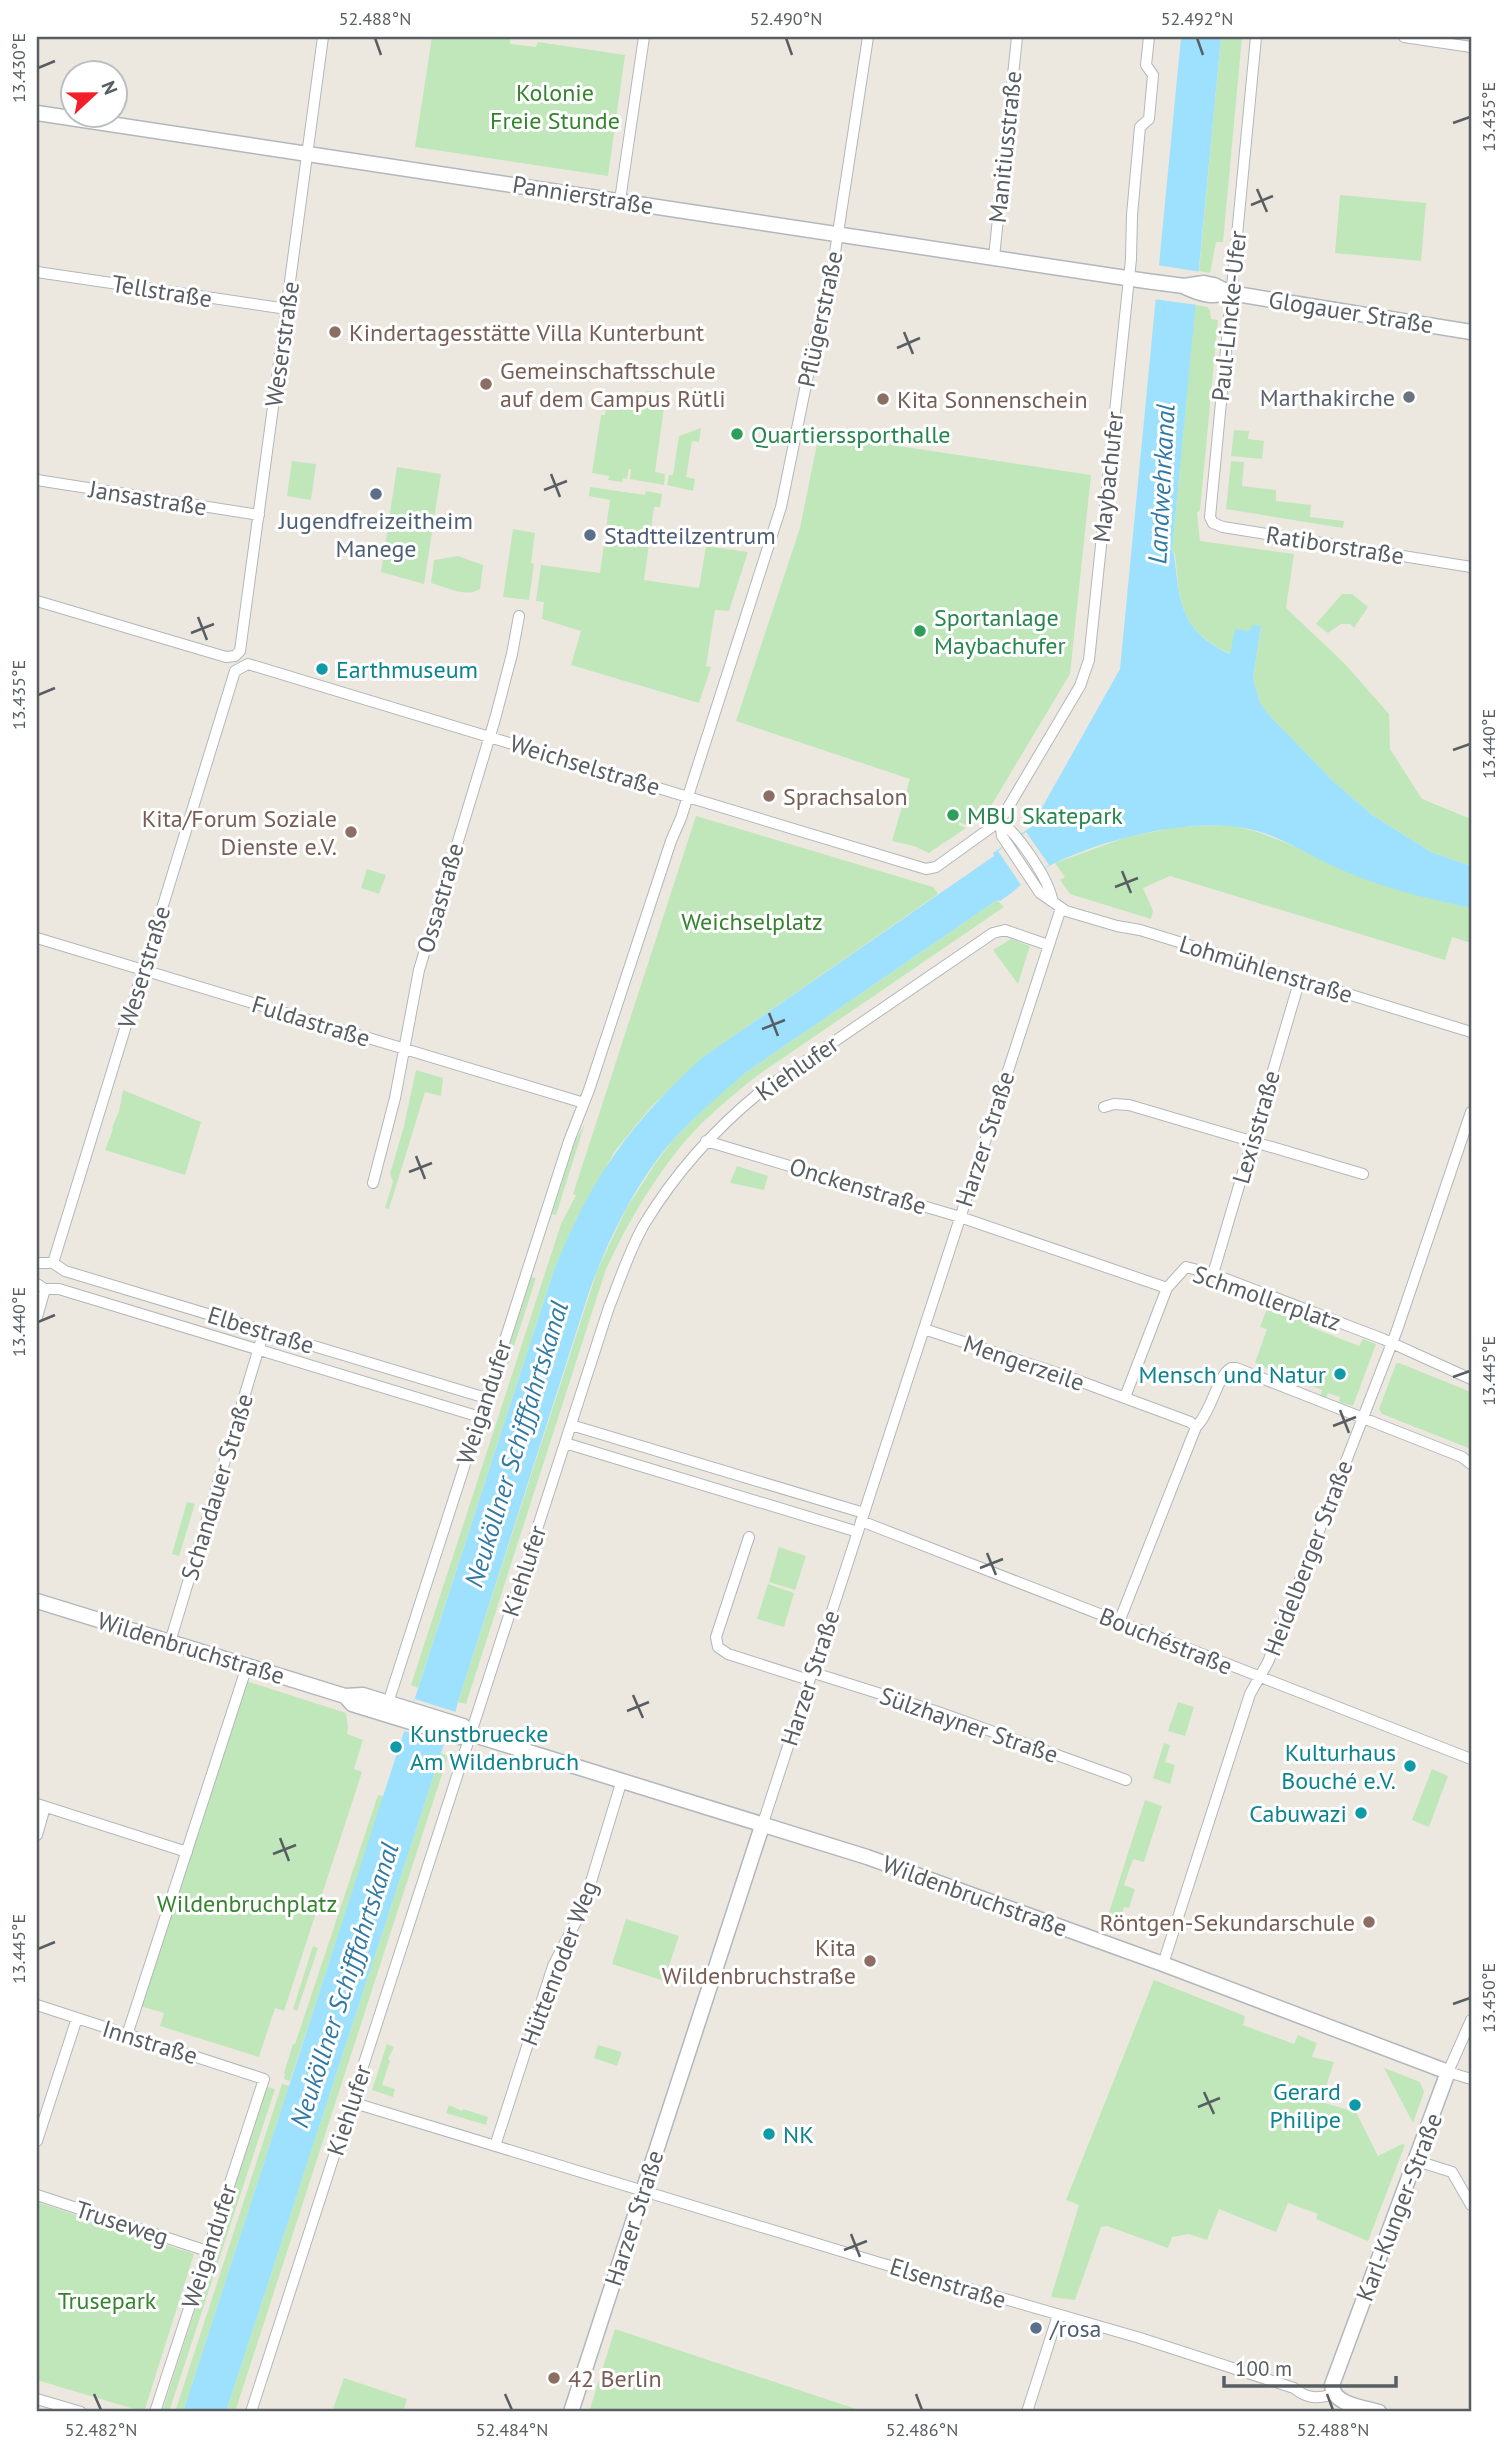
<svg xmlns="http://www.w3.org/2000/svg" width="1508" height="2449" font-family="'PT Sans',sans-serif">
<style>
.green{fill:#bfe7b9}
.water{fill:#9de1ff}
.pier{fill:#ede8df}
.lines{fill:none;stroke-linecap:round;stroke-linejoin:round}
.street-casing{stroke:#b2b7bb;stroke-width:12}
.secondary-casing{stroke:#b1b7bc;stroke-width:17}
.street{stroke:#fff;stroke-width:10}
.secondary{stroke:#fff;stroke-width:14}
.ticks{fill:none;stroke:#585e62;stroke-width:2.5}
.education-dot{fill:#8d6e63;stroke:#fff;stroke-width:2.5}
.worship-dot{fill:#6b7280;stroke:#fff;stroke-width:2.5}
.leisure-dot{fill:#2e9e5b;stroke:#fff;stroke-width:2.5}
.service-dot{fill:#5c6f8a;stroke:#fff;stroke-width:2.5}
.culture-dot{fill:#0f9aa8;stroke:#fff;stroke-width:2.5}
.labels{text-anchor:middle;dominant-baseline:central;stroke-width:6;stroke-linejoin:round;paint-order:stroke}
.park-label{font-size:24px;fill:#35832e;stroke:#fff}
.street-label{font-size:24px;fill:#585e62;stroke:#fff}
.education-label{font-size:24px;fill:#785e54;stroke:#fff;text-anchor:start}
.worship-label{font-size:24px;fill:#5b616d;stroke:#fff;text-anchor:end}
.leisure-label{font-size:24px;fill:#27864d;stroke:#fff;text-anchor:start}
.service-label{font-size:24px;fill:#4e5e75;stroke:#fff;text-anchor:start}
.culture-label{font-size:24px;fill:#0d838f;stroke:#fff;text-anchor:end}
.water-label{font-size:26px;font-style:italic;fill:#3079a5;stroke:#fff}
.neatline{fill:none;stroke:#585e62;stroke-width:2.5}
.ticks-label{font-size:18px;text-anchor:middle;fill:#585e62}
</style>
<rect width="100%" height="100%" fill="#ede8df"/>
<path class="green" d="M432 37H510V44L536 47 538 42 625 55 608 176 415 147Z
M1221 37H1242L1223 242H1216L1210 273 1199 271Z
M1340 195 1426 203 1421 261 1335 253Z
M1195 305 1207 307 1210 310 1211 319 1218 320 1200 510 1197 513 1200 541 1294 554 1286 608 1345 664 1389 714 1390 749 1422 799 1471 819V866L1431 852 1372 815 1333 781 1270 716 1260 703 1253 678 1261 627 1251 631 1231 654C1180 630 1180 605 1175 553L1172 552Z
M647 391 666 394 655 472 665 474 664 485 630 479 631 469H629L627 479 623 478 622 482 608 480 609 476 592 473 601 415H605L608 395 646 401Z
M701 428 699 442 692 441 686 477 695 479 693 491 667 485 669 475H673L679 436Z
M1234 430 1249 431 1248 439 1264 441 1262 459 1231 456Z
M819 434 1091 475 1070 674 988 811 984 812 986 814 968 826 959 822V825L966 828 929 853 914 846 892 841 910 779 736 721 800 528Z
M292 461 316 464 311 500 287 496Z
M1231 461 1244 462 1242 486 1276 490V501L1311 505 1310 517 1344 521 1343 528 1226 509Z
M397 467 441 474 424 584 381 572Z
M590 487 645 495 646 491 662 494 660 507H654L644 580 699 588 706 546 748 552 729 611 715 610 706 666 711 667 699 703 571 665 581 631 542 619 544 602 536 601 541 565 600 573 610 500 589 496Z
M513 529 535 533 531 563 534 564 529 600 503 597Z
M458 556 483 565 480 589C466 598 446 587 431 583L434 560Z
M1342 594H1352L1368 607 1354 628 1350 624H1341L1328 633 1316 624Z
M696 816 933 887 938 894 703 1057 651 1107 615 1151 576 1220 552 1276 418 1688 411 1685 561 1224 576 1195 573 1194Z
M1229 825 1258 832 1289 844 1351 874 1471 908V943L1452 937 1445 960 1170 876 1143 888 1153 911 1151 919 1070 894 1060 880 1065 877 1055 863 1127 837 1177 827Z
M367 869 386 875 379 894 361 888Z
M997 900 1004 907 758 1075C733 1095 707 1116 686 1140 653 1179 627 1224 606 1269L466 1704 458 1702 597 1271 626 1209 655 1164 673 1140 707 1105 745 1073Z
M1011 939 1030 946 1018 984 993 950Z
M416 1070 443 1078 441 1096 425 1092 389 1209 385 1208 393 1182 390 1174 404 1126Z
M123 1090 201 1122 185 1175 105 1150 113 1129 112 1128 119 1111Z
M585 1123 556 1215 552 1214 574 1144Z
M737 1166 768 1176 764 1190 730 1183Z
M531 1277 536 1278 505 1374 500 1373 506 1355H509L510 1352 508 1350Z
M1267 1309 1290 1318 1292 1314 1310 1321 1308 1326 1359 1346 1363 1339 1376 1344 1353 1406 1339 1402 1340 1397 1328 1393 1325 1400 1320 1398 1322 1390 1289 1377 1286 1381 1277 1373 1255 1363 1267 1329 1260 1327Z
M1399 1363 1471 1392V1449L1382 1414 1379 1409 1396 1364Z
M187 1502 195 1504 179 1556 172 1554Z
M779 1547 806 1556 795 1590 769 1582Z
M768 1584 794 1593 784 1627 757 1619Z
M246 1681 346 1713 348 1728 347 1734 363 1740 354 1769 362 1772 284 2011 275 2008 259 2057 160 2026 164 2013 140 2006Z
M1178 1702 1194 1707 1185 1736 1168 1731Z
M1164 1743 1170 1745 1165 1762 1175 1765 1170 1784 1153 1778Z
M441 1753 448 1756 235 2412H226Z
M1432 1769 1448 1776 1429 1827 1412 1820Z
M378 1795 384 1796 290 2081 284 2079 285 2074 284 2073 293 2044H295Z
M1145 1800 1162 1806 1144 1862 1133 1859 1124 1885 1135 1889 1129 1908 1124 1907 1119 1923 1107 1919Z
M626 1919 679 1936 664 1981 612 1964Z
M313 1946 318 1948 297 2011 293 2009Z
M1154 1980 1245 2016 1243 2025 1294 2044 1298 2035 1317 2043 1312 2057 1334 2062 1321 2102 1356 2112 1378 2156 1402 2144 1405 2145 1368 2241 1316 2219 1318 2214 1288 2203 1276 2232 1219 2209 1207 2240 1189 2234 1172 2237 1168 2248 1107 2226 1101 2227 1075 2300 1051 2297 1079 2205 1066 2200Z
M387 2044 394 2047 388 2059 390 2061 382 2085 395 2089 393 2097 372 2090Z
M598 2045 622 2052 617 2066 594 2058Z
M1384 2068 1420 2082 1424 2092 1413 2123Z
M282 2084 289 2086 183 2412H175Z
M267 2087 275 2089 169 2412H162Z
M449 2105 462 2111 463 2109 488 2117 486 2125 446 2113Z
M37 2202 123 2231 125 2227 144 2234V2238L194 2254 144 2412 37 2380Z
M615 2329 633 2335 865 2412H589Z
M344 2378 407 2399 403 2412H332Z"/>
<path class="water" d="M1181 37H1221L1172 552 1174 553C1180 604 1180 630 1230 654L1235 629 1250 631 1252 625 1261 626 1253 678 1260 703 1270 716 1333 781 1372 815 1431 852 1471 866V908C1430 899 1387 889 1349 873 1317 861 1289 840 1257 831 1196 814 1101 839 1047 867 1029 876 1017 890 1000 901L997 900 745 1073C721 1094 696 1115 674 1139 637 1180 609 1238 590 1289L458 1702 447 1744H444L226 2412H183L552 1276C588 1182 629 1124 703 1057L994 856 993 853 1031 827 1120 669Z"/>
<path class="pier" d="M1157 265 1201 272 1198 305 1153 299Z
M1026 832 1049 865 1021 885 998 851Z
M415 1699 456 1712 447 1744 404 1731Z"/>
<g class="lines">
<defs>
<path id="street" d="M1256 37 1210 517 1213 523 1223 527 1471 567
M1404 37 1471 47
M620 200 644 37
M994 257 1017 37
M37 272 287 309
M37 480 259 515
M37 601 226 657 235 656 240 651 323 37
M1000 821 1002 836 1040 893 1066 911 1117 926 1140 930 1471 1032
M1000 821C1018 834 1048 878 1052 899
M37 938 584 1103
M1104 1107 1114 1104 1129 1105 1363 1174
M706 1141 960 1217 1167 1288
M373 1183 395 1098 419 970 495 719 512 654 519 616
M37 1263H53L65 1271 486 1398
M53 1263 235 671 248 664 926 869 936 867 1000 821 1080 686 1089 660 1131 259 1132 215 1140 127 1149 119 1153 75 1146 65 1149 37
M1213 1274 1300 979
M37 1284 45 1289H59L480 1417
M37 1317 45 1289
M924 1329 1063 1375 1190 1422 1196 1427
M1125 1397 1167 1288 1186 1267 1213 1274 1383 1339 1471 1379
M571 1425 864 1513
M565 1443 858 1532
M861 1521 1471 1759
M749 1537 716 1637 718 1647 728 1654 809 1680
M1119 1622 1196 1427C1212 1411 1217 1376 1231 1368H1236L1462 1457 1471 1464
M170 1642 264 1331
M811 1672 938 1712 1126 1780
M388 1703 569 1141 589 1090 671 841 681 818 781 507 818 326 834 259 868 37
M37 1804 187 1852
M763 1823 1061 908
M37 1835 45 1807
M1163 1964 1250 1694 1268 1662 1397 1330 1471 1112
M37 2005 264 2079 155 2412
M1471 2020 1448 2072 1471 2079
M127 2035 247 1666
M351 2102 880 2263 1140 2338 1294 2388C1307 2399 1318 2399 1334 2394
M37 2141 77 2018
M495 2146 553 1966 583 1908 622 1780
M1417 2161 1452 2172 1471 2205
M37 2195 207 2251
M37 2399 81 2412
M251 2412 609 1307C620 1280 630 1248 645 1223 676 1172 714 1130 759 1093L993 933 1005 930 1048 945
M1027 2412 1058 2315"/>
<path id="secondary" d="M37 113 1146 281 1184 286 1204 283 1214 285 1230 293
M1185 287C1202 295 1212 297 1230 293L1471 332
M37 1601 345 1696 363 1695 402 1707 463 1726 471 1734 867 1857 1163 1964 1448 2072 1332 2385C1333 2405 1363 2407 1379 2412
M345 1696 352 1704 450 1734 459 1737 471 1734
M571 2412 763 1823"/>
</defs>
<use href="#street" class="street-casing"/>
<use href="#secondary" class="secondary-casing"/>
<use href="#street" class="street"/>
<use href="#secondary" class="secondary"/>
</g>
<path class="ticks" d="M375 38 381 55M786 38 792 55M1197 38 1203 55M38 68 55 61M1453 123 1470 117M1257 189 1267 212M1251 205 1273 196M904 332 913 354M897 348 920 338M551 474 560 497M544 490 567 481M198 617 207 640M191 633 214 624M38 695 55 688M1453 750 1470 744M1122 871 1131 893M1115 887 1138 878M769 1013 778 1036M762 1029 785 1020M416 1156 425 1179M409 1172 432 1163M38 1322 55 1315M1453 1377 1470 1371M1340 1410 1349 1433M1333 1426 1356 1417M987 1553 996 1575M980 1568 1003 1559M633 1695 643 1718M627 1711 649 1702M280 1838 289 1861M273 1854 296 1845M38 1949 55 1942M1453 2004 1470 1998M1204 2092 1214 2114M1198 2107 1220 2098M851 2234 860 2257M844 2250 867 2241M94 2394 101 2410M505 2394 512 2410M916 2394 922 2410M1327 2394 1333 2410"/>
<g class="education-dot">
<circle cx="335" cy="332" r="7"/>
<circle cx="486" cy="384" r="7"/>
<circle cx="883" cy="399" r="7"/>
<circle cx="769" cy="796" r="7"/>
<circle cx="351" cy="832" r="7"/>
<circle cx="1369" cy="1922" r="7"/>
<circle cx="870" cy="1961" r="7"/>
<circle cx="554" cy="2378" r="7"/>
</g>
<circle class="worship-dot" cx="1409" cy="397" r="7"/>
<g class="leisure-dot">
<circle cx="737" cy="434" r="7"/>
<circle cx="920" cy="631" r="7"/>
<circle cx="953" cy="815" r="7"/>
</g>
<g class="service-dot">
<circle cx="376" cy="494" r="7"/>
<circle cx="590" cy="535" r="7"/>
<circle cx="1036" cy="2328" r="7"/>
</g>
<g class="culture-dot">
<circle cx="322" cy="669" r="7"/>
<circle cx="1340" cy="1374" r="7"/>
<circle cx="396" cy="1747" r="7"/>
<circle cx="1410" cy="1766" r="7"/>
<circle cx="1361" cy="1813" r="7"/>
<circle cx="1355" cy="2105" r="7"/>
<circle cx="769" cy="2134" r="7"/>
</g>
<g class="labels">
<g class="park-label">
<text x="555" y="92">Kolonie<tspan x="555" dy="28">Freie Stunde</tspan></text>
<text x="752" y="921">Weichselplatz</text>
<text x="247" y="1903">Wildenbruchplatz</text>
<text x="107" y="2300">Trusepark</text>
</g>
<g class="street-label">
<text transform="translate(1005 147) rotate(-84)">Manitiusstraße</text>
<text transform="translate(583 195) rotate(9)">Pannierstraße</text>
<text transform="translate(162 291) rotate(9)">Tellstraße</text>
<text transform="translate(1351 312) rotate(9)">Glogauer Straße</text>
<text transform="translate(1229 316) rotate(-84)">Paul-Lincke-Ufer</text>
<text transform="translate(820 319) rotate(-78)">Pflügerstraße</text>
<text transform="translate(282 344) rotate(-82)">Weserstraße</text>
<text transform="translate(1108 477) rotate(-84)">Maybachufer</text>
<text transform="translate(148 498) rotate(9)">Jansastraße</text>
<text transform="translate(1335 545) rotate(9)">Ratiborstraße</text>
<text transform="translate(585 765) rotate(17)">Weichselstraße</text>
<text transform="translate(440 898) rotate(-74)">Ossastraße</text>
<text transform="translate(144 967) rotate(-73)">Weserstraße</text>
<text transform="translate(1266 969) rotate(17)">Lohmühlenstraße</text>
<text transform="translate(311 1021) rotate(17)">Fuldastraße</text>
<text transform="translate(797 1068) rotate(-35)">Kiehlufer</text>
<text transform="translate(1256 1127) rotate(-74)">Lexisstraße</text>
<text transform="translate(985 1139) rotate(-72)">Harzer Straße</text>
<text transform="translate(858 1186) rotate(17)">Onckenstraße</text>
<text transform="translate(1267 1298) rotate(19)">Schmollerplatz</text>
<text transform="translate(261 1330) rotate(17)">Elbestraße</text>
<text transform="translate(1024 1363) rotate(19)">Mengerzeile</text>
<text transform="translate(484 1402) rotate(-72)">Weigandufer</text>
<text transform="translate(217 1487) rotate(-73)">Schandauer Straße</text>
<text transform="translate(1308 1558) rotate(-69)">Heidelberger Straße</text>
<text transform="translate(524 1571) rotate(-72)">Kiehlufer</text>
<text transform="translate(1166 1641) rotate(22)">Bouchéstraße</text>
<text transform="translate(191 1648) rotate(17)">Wildenbruchstraße</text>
<text transform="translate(810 1678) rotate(-72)">Harzer Straße</text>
<text transform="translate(969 1725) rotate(19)">Sülzhayner Straße</text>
<text transform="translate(975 1896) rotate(20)">Wildenbruchstraße</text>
<text transform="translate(559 1963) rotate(-69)">Hüttenroder Weg</text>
<text transform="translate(150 2042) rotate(17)">Innstraße</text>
<text transform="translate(349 2110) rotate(-72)">Kiehlufer</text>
<text transform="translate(1399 2207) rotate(-69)">Karl-Kunger-Straße</text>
<text transform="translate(634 2218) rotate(-72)">Harzer Straße</text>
<text transform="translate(122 2223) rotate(18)">Truseweg</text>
<text transform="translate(209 2246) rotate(-72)">Weigandufer</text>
<text transform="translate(948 2283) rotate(17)">Elsenstraße</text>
</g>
<g class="education-label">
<text x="349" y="332">Kindertagesstätte Villa Kunterbunt</text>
<text x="500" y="370">Gemeinschaftsschule<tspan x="500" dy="28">auf dem Campus Rütli</tspan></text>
<text x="897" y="399">Kita Sonnenschein</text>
<text x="783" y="796">Sprachsalon</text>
<text x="337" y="818" text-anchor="end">Kita/Forum Soziale<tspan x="337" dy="28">Dienste e.V.</tspan></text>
<text x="1355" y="1922" text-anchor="end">Röntgen-Sekundarschule</text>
<text x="856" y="1947" text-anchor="end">Kita<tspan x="856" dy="28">Wildenbruchstraße</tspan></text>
<text x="568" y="2378">42 Berlin</text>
</g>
<g class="worship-label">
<text x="1395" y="397">Marthakirche</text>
</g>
<g class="leisure-label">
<text x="751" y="434">Quartierssporthalle</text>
<text x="934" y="617">Sportanlage<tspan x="934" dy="28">Maybachufer</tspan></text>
<text x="967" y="815">MBU Skatepark</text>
</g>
<g class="service-label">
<text x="376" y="520" text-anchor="middle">Jugendfreizeitheim<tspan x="376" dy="28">Manege</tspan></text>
<text x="604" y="535">Stadtteilzentrum</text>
<text x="1050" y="2328">/rosa</text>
</g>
<g class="culture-label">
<text x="336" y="669" text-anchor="start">Earthmuseum</text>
<text x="1326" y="1374">Mensch und Natur</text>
<text x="410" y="1733" text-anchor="start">Kunstbruecke<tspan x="410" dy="28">Am Wildenbruch</tspan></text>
<text x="1396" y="1752">Kulturhaus<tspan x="1396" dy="28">Bouché e.V.</tspan></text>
<text x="1347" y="1813">Cabuwazi</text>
<text x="1341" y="2091">Gerard<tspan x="1341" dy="28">Philipe</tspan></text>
<text x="783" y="2134" text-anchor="start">NK</text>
</g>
<g class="water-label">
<text transform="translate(1161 484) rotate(-87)">Landwehrkanal</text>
<text transform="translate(516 1444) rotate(-73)">Neuköllner Schifffahrtskanal</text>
<text transform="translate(344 1985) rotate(-72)">Neuköllner Schifffahrtskanal</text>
</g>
</g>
<rect width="1508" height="2449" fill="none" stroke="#ffffff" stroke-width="77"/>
<g transform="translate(94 94) rotate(68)"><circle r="33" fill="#ffffff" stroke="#bcbfc0" stroke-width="2"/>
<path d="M0-5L12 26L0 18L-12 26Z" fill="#f41e2a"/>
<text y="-10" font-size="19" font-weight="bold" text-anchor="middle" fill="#585e62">N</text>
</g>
<path d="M1224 2376v10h172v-10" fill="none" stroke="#585e62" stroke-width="3.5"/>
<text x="1235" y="2376" font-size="21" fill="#585e62" stroke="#ffffff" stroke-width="5" paint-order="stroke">100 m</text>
<rect x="38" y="38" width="1432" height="2372" class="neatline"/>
<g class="ticks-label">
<text x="375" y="25">52.488°N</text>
<text x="786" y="25">52.490°N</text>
<text x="1197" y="25">52.492°N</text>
<text transform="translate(19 68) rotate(-90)" y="6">13.430°E</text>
<text transform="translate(1489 117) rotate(-90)" y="6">13.435°E</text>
<text transform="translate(19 695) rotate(-90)" y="6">13.435°E</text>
<text transform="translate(1489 744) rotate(-90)" y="6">13.440°E</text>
<text transform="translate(19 1322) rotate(-90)" y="6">13.440°E</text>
<text transform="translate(1489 1371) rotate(-90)" y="6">13.445°E</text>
<text transform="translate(19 1949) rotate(-90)" y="6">13.445°E</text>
<text transform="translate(1489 1998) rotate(-90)" y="6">13.450°E</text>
<text x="101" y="2436">52.482°N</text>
<text x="512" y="2436">52.484°N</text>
<text x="922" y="2436">52.486°N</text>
<text x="1333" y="2436">52.488°N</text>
</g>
</svg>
